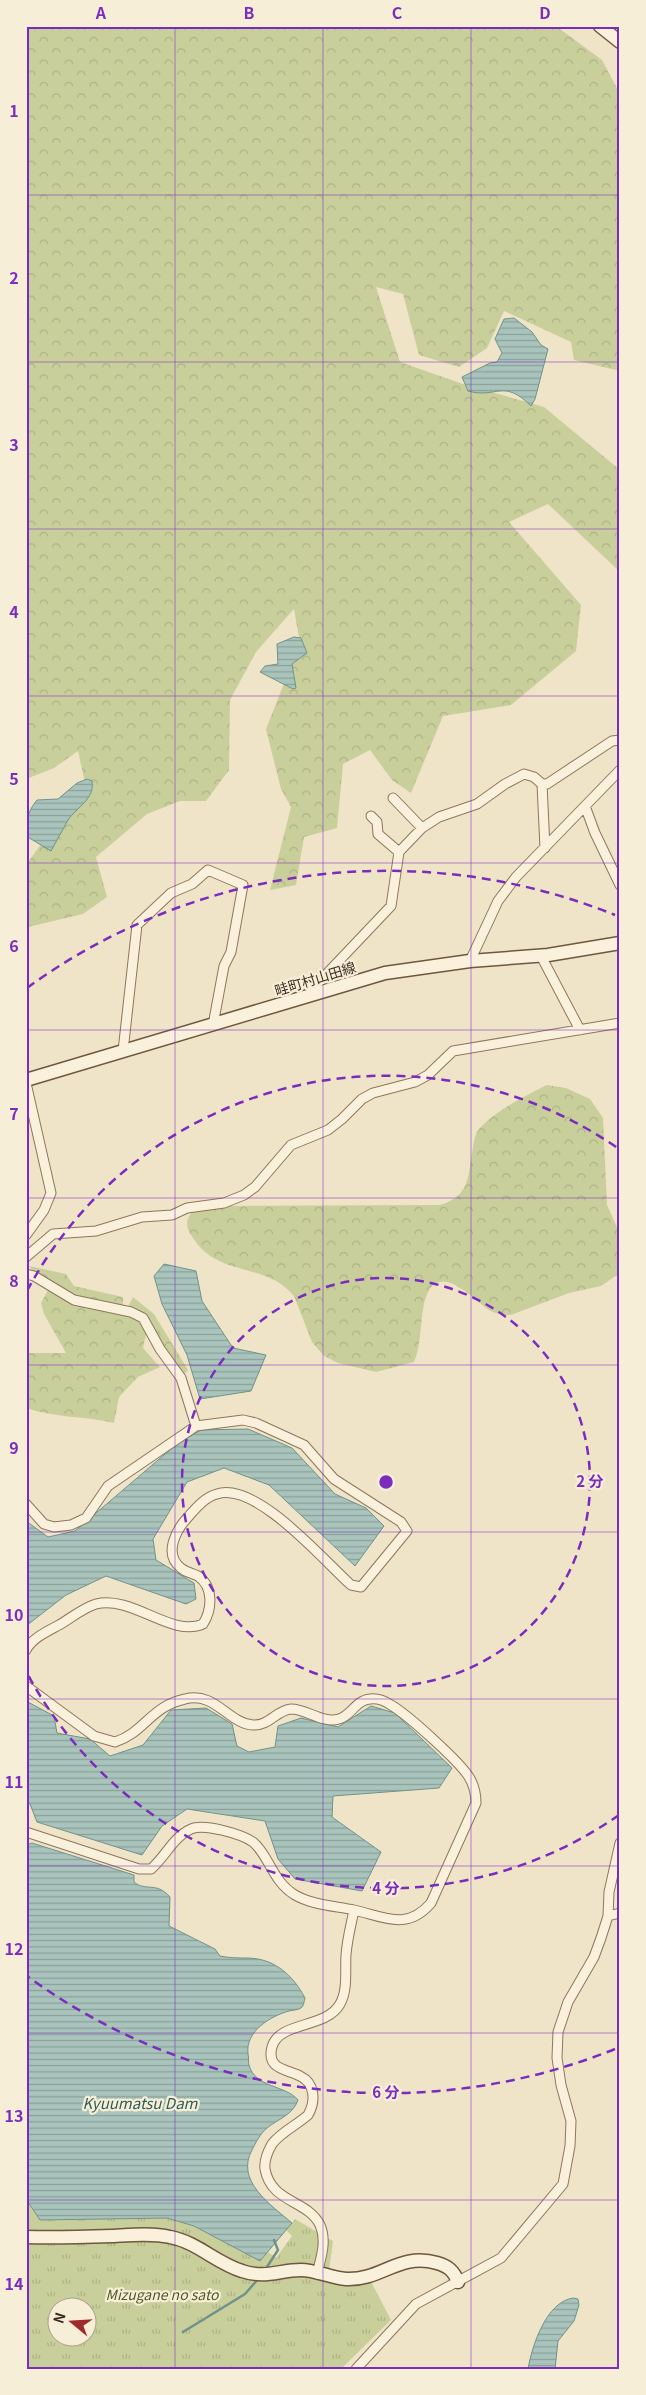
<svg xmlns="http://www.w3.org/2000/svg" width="646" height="2395" font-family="Georgia,'Noto Sans JP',serif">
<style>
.forest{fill:url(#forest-crowns)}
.park{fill:url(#park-tufts);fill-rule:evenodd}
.water{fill:url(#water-rules);stroke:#6f938a}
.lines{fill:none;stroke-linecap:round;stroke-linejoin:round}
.stream{stroke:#6f938a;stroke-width:2.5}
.street-casing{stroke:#8d765c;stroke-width:11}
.secondary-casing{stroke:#6f573f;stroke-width:15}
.street{stroke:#faf1dc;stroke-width:9}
.secondary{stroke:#faf1dc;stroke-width:12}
.grid{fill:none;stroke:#7b2cbf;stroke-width:1;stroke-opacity:0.55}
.ring{fill:none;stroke:#7b2cbf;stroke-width:2.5;stroke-dasharray:9 6}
.labels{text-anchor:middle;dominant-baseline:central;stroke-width:4.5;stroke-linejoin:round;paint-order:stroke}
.street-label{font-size:14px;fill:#3d2e20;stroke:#f7eed8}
.park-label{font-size:14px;font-style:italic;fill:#4d5a26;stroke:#f7eed8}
.water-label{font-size:15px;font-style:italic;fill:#2f5d5a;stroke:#f7eed8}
.centre{fill:#7b2cbf;stroke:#f7eed8;stroke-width:2.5}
.ring-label{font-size:15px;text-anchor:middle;font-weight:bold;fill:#7b2cbf;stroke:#f7eed8;stroke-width:4.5;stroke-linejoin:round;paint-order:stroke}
.neatline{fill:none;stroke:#7b2cbf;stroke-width:2}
.grid-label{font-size:16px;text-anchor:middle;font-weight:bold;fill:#7b2cbf}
</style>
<defs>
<pattern id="forest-crowns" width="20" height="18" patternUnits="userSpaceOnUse" patternTransform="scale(1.25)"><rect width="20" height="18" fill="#c9cf9b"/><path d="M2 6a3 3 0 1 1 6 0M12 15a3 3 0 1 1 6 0" fill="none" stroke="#aeb285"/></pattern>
<pattern id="park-tufts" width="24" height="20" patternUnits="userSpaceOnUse" patternTransform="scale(1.25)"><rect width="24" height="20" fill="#c9cf9b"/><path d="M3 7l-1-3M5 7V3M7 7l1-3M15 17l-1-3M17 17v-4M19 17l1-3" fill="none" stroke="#aeb285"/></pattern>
<pattern id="water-rules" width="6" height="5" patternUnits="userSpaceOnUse" patternTransform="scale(1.25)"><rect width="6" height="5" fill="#a9c4bc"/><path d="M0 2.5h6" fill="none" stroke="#8ba098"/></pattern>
</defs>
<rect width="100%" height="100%" fill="#f0e4c8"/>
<path class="forest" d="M26 26 436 28 441 26H556L602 60 620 94V371L574 360 571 342 504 311 487 348 459 367 419 355 403 294 376 287 400 362 463 384 544 407 620 470V572L548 504 509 522 581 605 576 651 511 705 443 716 411 793 392 780 370 750 343 764 337 828 304 837 296 885 270 890 291 807 281 789 266 729 300 643 294 609 256 652 230 700 229 770 206 801H180L147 814 96 857 107 897 83 914 28 927 26 865 85 783 78 751 54 768 26 779Z
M547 1085 566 1088 590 1099 603 1118 607 1205 620 1234V1273L601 1286 569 1293 511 1315C503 1315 496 1314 489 1310 474 1300 441 1262 427 1294 419 1315 423 1341 414 1362L376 1372 338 1363 324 1356 312 1342 294 1296C289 1290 283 1285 276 1281 243 1264 213 1271 191 1235 184 1224 187 1217 195 1208L215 1206 440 1205C471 1196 468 1175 473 1147 474 1141 475 1134 479 1129 494 1112 526 1095 547 1085Z
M29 1266 66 1274 74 1286 123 1297V1316L133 1297 154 1314 188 1370 181 1379 147 1330 143 1348 160 1367 138 1377 119 1397 114 1423C85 1416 55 1418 26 1408V1353H66L44 1314 41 1303 48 1290Z"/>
<path class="park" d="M26 2199 40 2220 167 2218 194 2225 260 2261 268 2252 276 2258 292 2236 286 2230 295 2219 333 2241 329 2271 366 2272 391 2320 341 2369H26ZM58 2308H88V2338H58Z"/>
<path class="water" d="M514 318 532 332 541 345 548 349 535 399 531 406C503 378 497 399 468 391L462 377 490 363 497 362 502 353 495 339 504 319Z
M294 637 301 638 307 653 292 664 296 688 293 689 260 672 265 666 278 664 277 644Z
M87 779 92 781C95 799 77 807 68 820 62 830 57 841 51 851L26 836C26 822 27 812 37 800L58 799 77 783Z
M164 1264 196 1271 202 1301 233 1348 266 1355 251 1391 200 1399 187 1355 162 1304 154 1276Z
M248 1429 292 1448 335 1494 366 1508 384 1526 355 1566 269 1485 224 1468 187 1482 153 1539 156 1560 194 1583 196 1599 186 1604 106 1576 66 1595 26 1626V1521L48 1537 75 1531 178 1443 201 1430Z
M26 1701 54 1716 57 1733 90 1739 110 1756 143 1745 171 1710 206 1708 232 1724 237 1746 249 1752 275 1747 278 1726 301 1718 338 1727 371 1706 395 1713 452 1768 439 1788 333 1796 332 1817 381 1852 362 1891 295 1879 278 1859 265 1821 187 1809 162 1826 142 1855 37 1822 30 1804 26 1802Z
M32 1843 134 1875V1882C146 1892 156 1881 170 1897L169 1926 215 1949 220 1956C229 1958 238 1958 247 1958 274 1958 293 1975 305 1998 304 2001 304 2006 301 2008 298 2010 293 2010 289 2011 271 2016 245 2031 248 2054 249 2058 248 2062 249 2065 255 2088 286 2085 298 2100 293 2115 278 2119 267 2128 260 2134 256 2142 252 2150 235 2181 271 2205 292 2223L260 2261 194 2226 167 2218 40 2220 26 2199V1845Z
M573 2298 578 2299 579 2305 574 2321 558 2341 555 2369H528C532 2346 546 2302 573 2298Z"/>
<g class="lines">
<path class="stream" d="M265 2270 278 2250 274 2240
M183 2332 245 2294 259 2278"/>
<defs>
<path id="street" d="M542 784 545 848
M393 798 422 828
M585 806 595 833 620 885
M371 816 377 822 378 834 399 852
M541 956 580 1030
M470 961 498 901 516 877 620 770
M311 993 316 985 391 906 399 852 422 828 439 817 477 804 505 784 524 774 534 777 542 784H547L612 741 620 740
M123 1051 137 925 171 893 192 884 208 870 243 885 231 952 224 966 213 1025
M26 1083 51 1193 44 1210 26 1235
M26 1257 53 1234 96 1231 142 1217 172 1215 187 1208 224 1203 244 1195 255 1187 291 1145 328 1130 342 1119 362 1099 373 1093 415 1082 428 1075 453 1051 620 1023
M26 1274 34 1276 74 1300 131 1312 143 1318 160 1349 181 1378 196 1426
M26 1504 44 1524 54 1527 71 1525 86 1518 108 1486 196 1426 243 1420 256 1423 304 1445 334 1479 401 1522 407 1531 361 1587 351 1585C323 1560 256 1481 217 1494 205 1497 196 1508 188 1517 176 1530 163 1554 181 1568 185 1572 192 1573 198 1576 214 1587 212 1610 203 1624 171 1638 133 1595 96 1604 83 1608 71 1618 59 1625 48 1631 32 1638 26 1650
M26 1686 94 1736 115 1742C144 1733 151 1706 185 1699 215 1691 229 1724 253 1725 269 1726 277 1710 291 1709 307 1709 323 1724 339 1719 351 1716 356 1700 370 1699 377 1698 385 1701 391 1705 408 1715 459 1761 469 1777 474 1785 476 1794 476 1803L431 1903C407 1931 385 1917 354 1910
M26 1832 139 1869H151C166 1856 173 1837 191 1829 204 1823 241 1834 253 1842 269 1855 272 1881 295 1895 312 1905 336 1906 354 1910 351 1925 347 1940 346 1955 345 1971 348 1990 340 2004 326 2029 279 2021 272 2047 266 2069 286 2069 300 2076 315 2083 316 2101 308 2115 297 2125 281 2132 272 2144 268 2151 264 2161 265 2169 271 2203 308 2200 320 2225 327 2241 321 2257 317 2274
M608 1916 620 1913
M356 2369 416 2304 501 2258 563 2184 570 2146 571 2121 561 2085 557 2058 558 2032 568 2002 594 1957 601 1938 608 1916 609 1892 620 1843"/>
<path id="secondary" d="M600 26 620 42
M26 1080 385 973 470 961 548 955 620 943
M26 2237C55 2238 84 2237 114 2236 132 2235 152 2233 170 2237 197 2242 216 2263 242 2271 266 2279 279 2270 301 2270 316 2270 331 2278 346 2279 381 2281 399 2252 437 2263 448 2266 454 2271 458 2282"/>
</defs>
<use href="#street" class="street-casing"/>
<use href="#secondary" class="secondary-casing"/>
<use href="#street" class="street"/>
<use href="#secondary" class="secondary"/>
</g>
<path class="grid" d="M175 26V2369M323 26V2369M471 26V2369M26 195H620M26 362H620M26 529H620M26 696H620M26 863H620M26 1030H620M26 1198H620M26 1365H620M26 1532H620M26 1699H620M26 1866H620M26 2033H620M26 2200H620"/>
<g class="ring">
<circle cx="386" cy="1482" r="204"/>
<path d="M619 1815A407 407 0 0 1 27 1673M27 1291A407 407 0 0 1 619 1149"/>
<path d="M615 2049A611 611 0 0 1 27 1976M27 988A611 611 0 0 1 615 915"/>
</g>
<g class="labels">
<g class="street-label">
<text transform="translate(315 978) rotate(-17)">畦町村山田線</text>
</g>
<g class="park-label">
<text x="162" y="2294">Mizugane no sato</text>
</g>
<g class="water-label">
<text x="140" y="2102">Kyuumatsu Dam</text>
</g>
</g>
<circle cx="386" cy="1482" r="8" class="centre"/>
<g class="ring-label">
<text x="590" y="1487">2 分</text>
<text x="386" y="1894">4 分</text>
<text x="386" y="2098">6 分</text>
</g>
<rect width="646" height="2395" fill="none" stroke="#f7eed8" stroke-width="55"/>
<g transform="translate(72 2322) rotate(288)"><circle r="24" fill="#f7eed8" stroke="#ada18e"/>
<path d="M0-4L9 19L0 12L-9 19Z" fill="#9e2a2b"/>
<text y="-8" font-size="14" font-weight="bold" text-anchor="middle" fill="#3d2e20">N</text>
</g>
<rect x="28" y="28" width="590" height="2340" class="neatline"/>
<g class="grid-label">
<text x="101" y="19">A</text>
<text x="249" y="19">B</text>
<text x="397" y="19">C</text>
<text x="545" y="19">D</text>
<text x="14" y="117">1</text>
<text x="14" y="284">2</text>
<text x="14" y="451">3</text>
<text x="14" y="618">4</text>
<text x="14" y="785">5</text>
<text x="14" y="952">6</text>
<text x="14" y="1120">7</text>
<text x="14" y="1287">8</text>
<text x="14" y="1454">9</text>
<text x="14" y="1621">10</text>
<text x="14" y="1788">11</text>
<text x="14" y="1955">12</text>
<text x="14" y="2122">13</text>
<text x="14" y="2290">14</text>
</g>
</svg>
